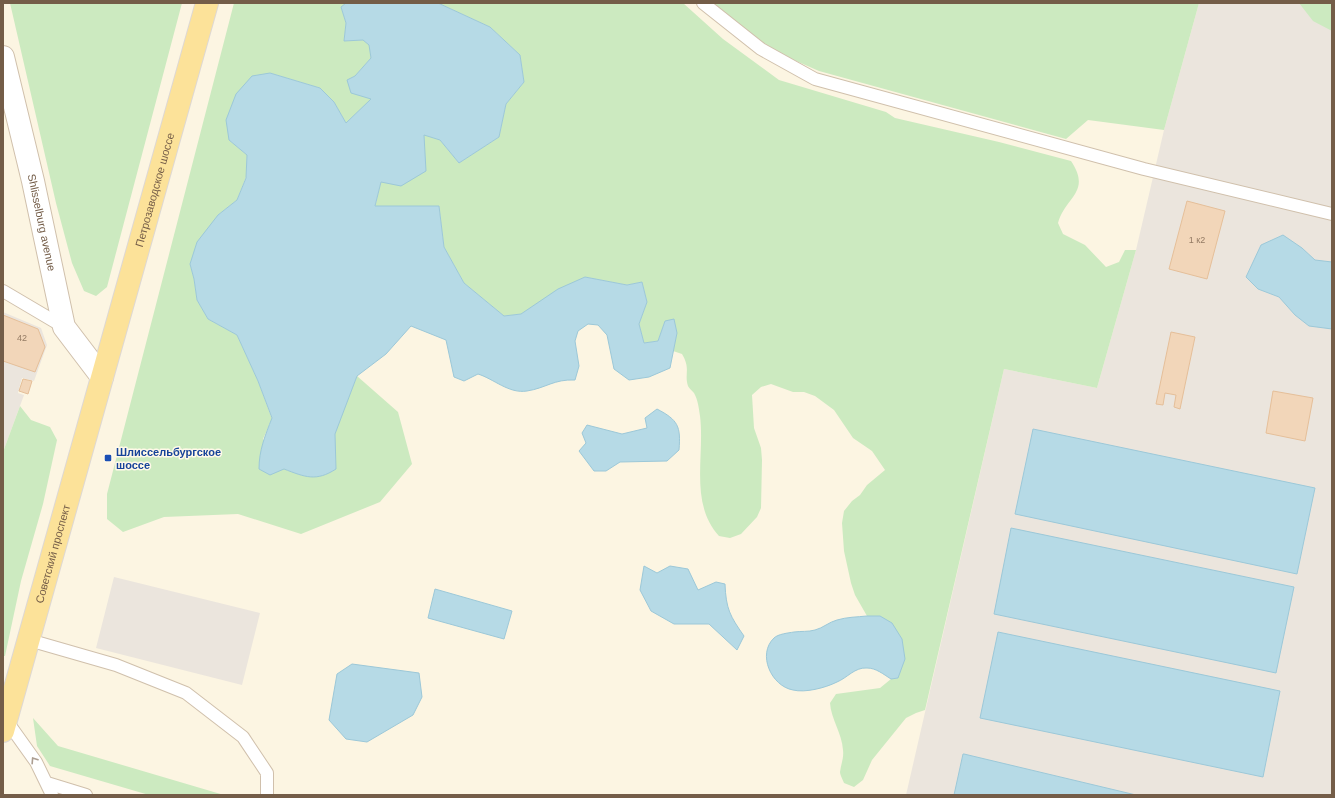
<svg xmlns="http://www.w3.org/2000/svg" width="1335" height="798" font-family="Helvetica,sans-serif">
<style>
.industrial{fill:#ebe5dd}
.green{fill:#cceac0}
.water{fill:#b6dae6;stroke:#9cc8d8}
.building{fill:#f2d6b9;stroke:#e5bf99}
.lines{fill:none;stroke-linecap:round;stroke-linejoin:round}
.service-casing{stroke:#d0c0ac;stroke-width:14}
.minor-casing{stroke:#d0c0ac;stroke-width:24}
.primary-casing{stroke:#ded8d3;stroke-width:24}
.service{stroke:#fff;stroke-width:12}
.minor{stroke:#fff;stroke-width:22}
.primary{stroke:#fce299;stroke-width:22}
.oneway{stroke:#ac9e91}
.transit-dot{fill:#1a4fb4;stroke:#fff9e8;stroke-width:1.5}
.labels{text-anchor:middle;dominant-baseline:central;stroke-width:3;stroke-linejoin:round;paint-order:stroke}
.number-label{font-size:9px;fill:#947b64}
.street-label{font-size:11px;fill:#745d48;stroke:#fff9e8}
.transit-label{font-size:11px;font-weight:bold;fill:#164399;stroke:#fff9e8;text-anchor:start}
</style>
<rect width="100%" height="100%" fill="#fcf5e2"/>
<path class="industrial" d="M1199 3H1332V795H906L1004 369 1097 388 1136 250 1164 130Z
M3 312 41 328 47 345 34 381 22 378 18 393 24 395 3 452Z
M114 577 260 613 242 685 96 648Z"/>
<path class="green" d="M10 3H182L107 287 96 296 84 291 72 263 56 203Z
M234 3H346L341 7 346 23 344 41 363 40 370 45 371 58 355 76 348 80 372 99 346 123 334 102 320 88 270 73 229 140 247 155 246 177 237 200 218 215 190 264 194 279 197 300 208 319 237 335 258 381 272 419 263 439 284 469 304 476 336 469 334 434 357 376 398 412 412 464 380 502 301 534 238 514 164 517 123 532 107 519V494Z
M438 3H683L723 39 779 80 886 112 895 118 999 142 1071 161C1092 192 1065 197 1058 223L1063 234 1085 245 1106 267 1119 262 1125 250H1136L1097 388 1004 369 925 710 916 713 906 718 872 760 863 780 854 787 844 783C843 780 840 775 840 772 841 764 844 758 843 750 842 733 831 719 830 703L836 694 880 688 891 679 898 678 880 616H867L855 595 851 583 844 551 842 523 844 511 852 501 860 495 867 485 885 470 872 451 853 438 834 410 815 396 804 392H793L771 384 761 387 752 395 754 428 761 448 762 460 761 508 757 517 741 534 730 538 719 536C689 503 705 456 700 416 699 409 698 400 694 393 692 391 689 388 688 386 684 374 691 369 682 354L673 351 677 333 665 321 658 341 644 343 639 324 647 302 642 282 627 285 585 277 521 314 504 316 464 283 444 247 439 206 375 207 381 182 424 134 440 140 459 163 499 137 506 104 524 82 520 55 490 27Z
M711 3H1199L1164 130 1088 120 1066 139 819 71 771 50Z
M1299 3H1332V31L1313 21Z
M20 406 31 420 50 427 57 440 43 504 21 581 5 656H3V452Z
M33 718 58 746 224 795H149L50 766 37 746Z"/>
<path class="water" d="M346 3H438L490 27 520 55 524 82 506 104 499 137 459 163 440 140 424 135 426 171 401 186 381 182 375 206H439L444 247 464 283 504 316 521 314 558 289 585 277 627 285 642 282 647 302 639 324 644 343 658 341 665 321 674 319 677 333 670 368 649 377 629 380 614 369 607 335 598 325 588 324 578 331 575 341 579 366 575 380C554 379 546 388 527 391 509 394 494 379 478 374L464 381 454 377 446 340 411 326 386 354 357 376 335 434 336 469C316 482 305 477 284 469L270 475 259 469C259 450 265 436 272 418L258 381 237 335 208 319 197 300 194 279 190 264 197 242 218 215 237 200 246 178 247 155 229 140 226 120 236 94 252 76 270 73 320 88 334 102 346 123 371 99 351 93 347 80 355 76 371 58 369 45 363 40 344 41 346 23 341 7Z
M1283 235 1302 248 1315 260 1332 262V329L1309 326 1295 315 1279 297 1258 289 1246 277 1261 245Z
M657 409C678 420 681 426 679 450L667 461 620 462 606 471H594L579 451 586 443 582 433 587 425 622 434 647 428 645 418Z
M1033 429 1315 488 1297 574 1015 514Z
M1011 528 1294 587 1276 673 994 614Z
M644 566 657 573 670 566 688 569 698 590 716 582 725 584C726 609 730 616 744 636L737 650 709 624H674L651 611 640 590Z
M435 589 512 611 504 639 428 618Z
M867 616H880L892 623 902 639 905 659 898 678 891 679C883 674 876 668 867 668 855 667 847 678 837 682 825 688 805 693 793 690 771 686 757 654 774 638 778 634 788 633 794 632 801 631 808 632 815 630 823 628 829 622 837 620 847 617 857 617 867 616Z
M998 632 1280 691 1263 777 980 718Z
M352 664 419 673 422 697 413 715 367 742 346 739 329 720 337 674Z
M963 754H964L1136 795H954Z"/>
<path class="building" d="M1187 201 1225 211 1207 279 1169 269Z
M3 315 38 329 45 347 35 372 3 361Z
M1171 332 1195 337 1180 409 1174 407 1176 395 1165 393 1163 405 1156 404Z
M23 379 32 381 28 394 19 391Z
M1273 391 1313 398 1305 441 1266 433Z"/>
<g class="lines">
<defs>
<path id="service" d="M703 3 761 49 815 79 1144 169 1332 214
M3 291 64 327
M29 640 116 665 186 693 243 737 267 773V795
M6 720 36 762 52 795
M47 783 86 795"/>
<g id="minor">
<path id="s1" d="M3 57 33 181 64 327 102 377"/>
</g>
<g id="primary">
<path id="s2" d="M3 731 207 3"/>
</g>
</defs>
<use href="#service" class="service-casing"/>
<use href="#minor" class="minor-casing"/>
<use href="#primary" class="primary-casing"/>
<use href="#service" class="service"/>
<use href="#minor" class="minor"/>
<use href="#primary" class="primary"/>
</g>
<defs><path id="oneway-chevron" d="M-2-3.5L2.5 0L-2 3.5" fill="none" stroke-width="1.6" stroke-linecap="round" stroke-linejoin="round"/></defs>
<use class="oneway" href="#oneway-chevron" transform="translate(34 760) rotate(-123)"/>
<rect class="transit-dot" x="104" y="454" width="8" height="8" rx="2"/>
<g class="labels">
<g class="number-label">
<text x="1197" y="240">1 к2</text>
<text x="22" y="338">42</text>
</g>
<g class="street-label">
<text stroke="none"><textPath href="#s2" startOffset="562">Петрозаводское шоссе</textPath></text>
<text stroke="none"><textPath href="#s1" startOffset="170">Shlisselburg avenue</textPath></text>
<text stroke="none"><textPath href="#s2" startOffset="184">Советский проспект</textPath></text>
</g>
<g class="transit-label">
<text x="116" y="452">Шлиссельбургское<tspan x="116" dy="13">шоссе</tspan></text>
</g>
</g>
<rect width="1335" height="798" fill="none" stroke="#745d48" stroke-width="8"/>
</svg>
